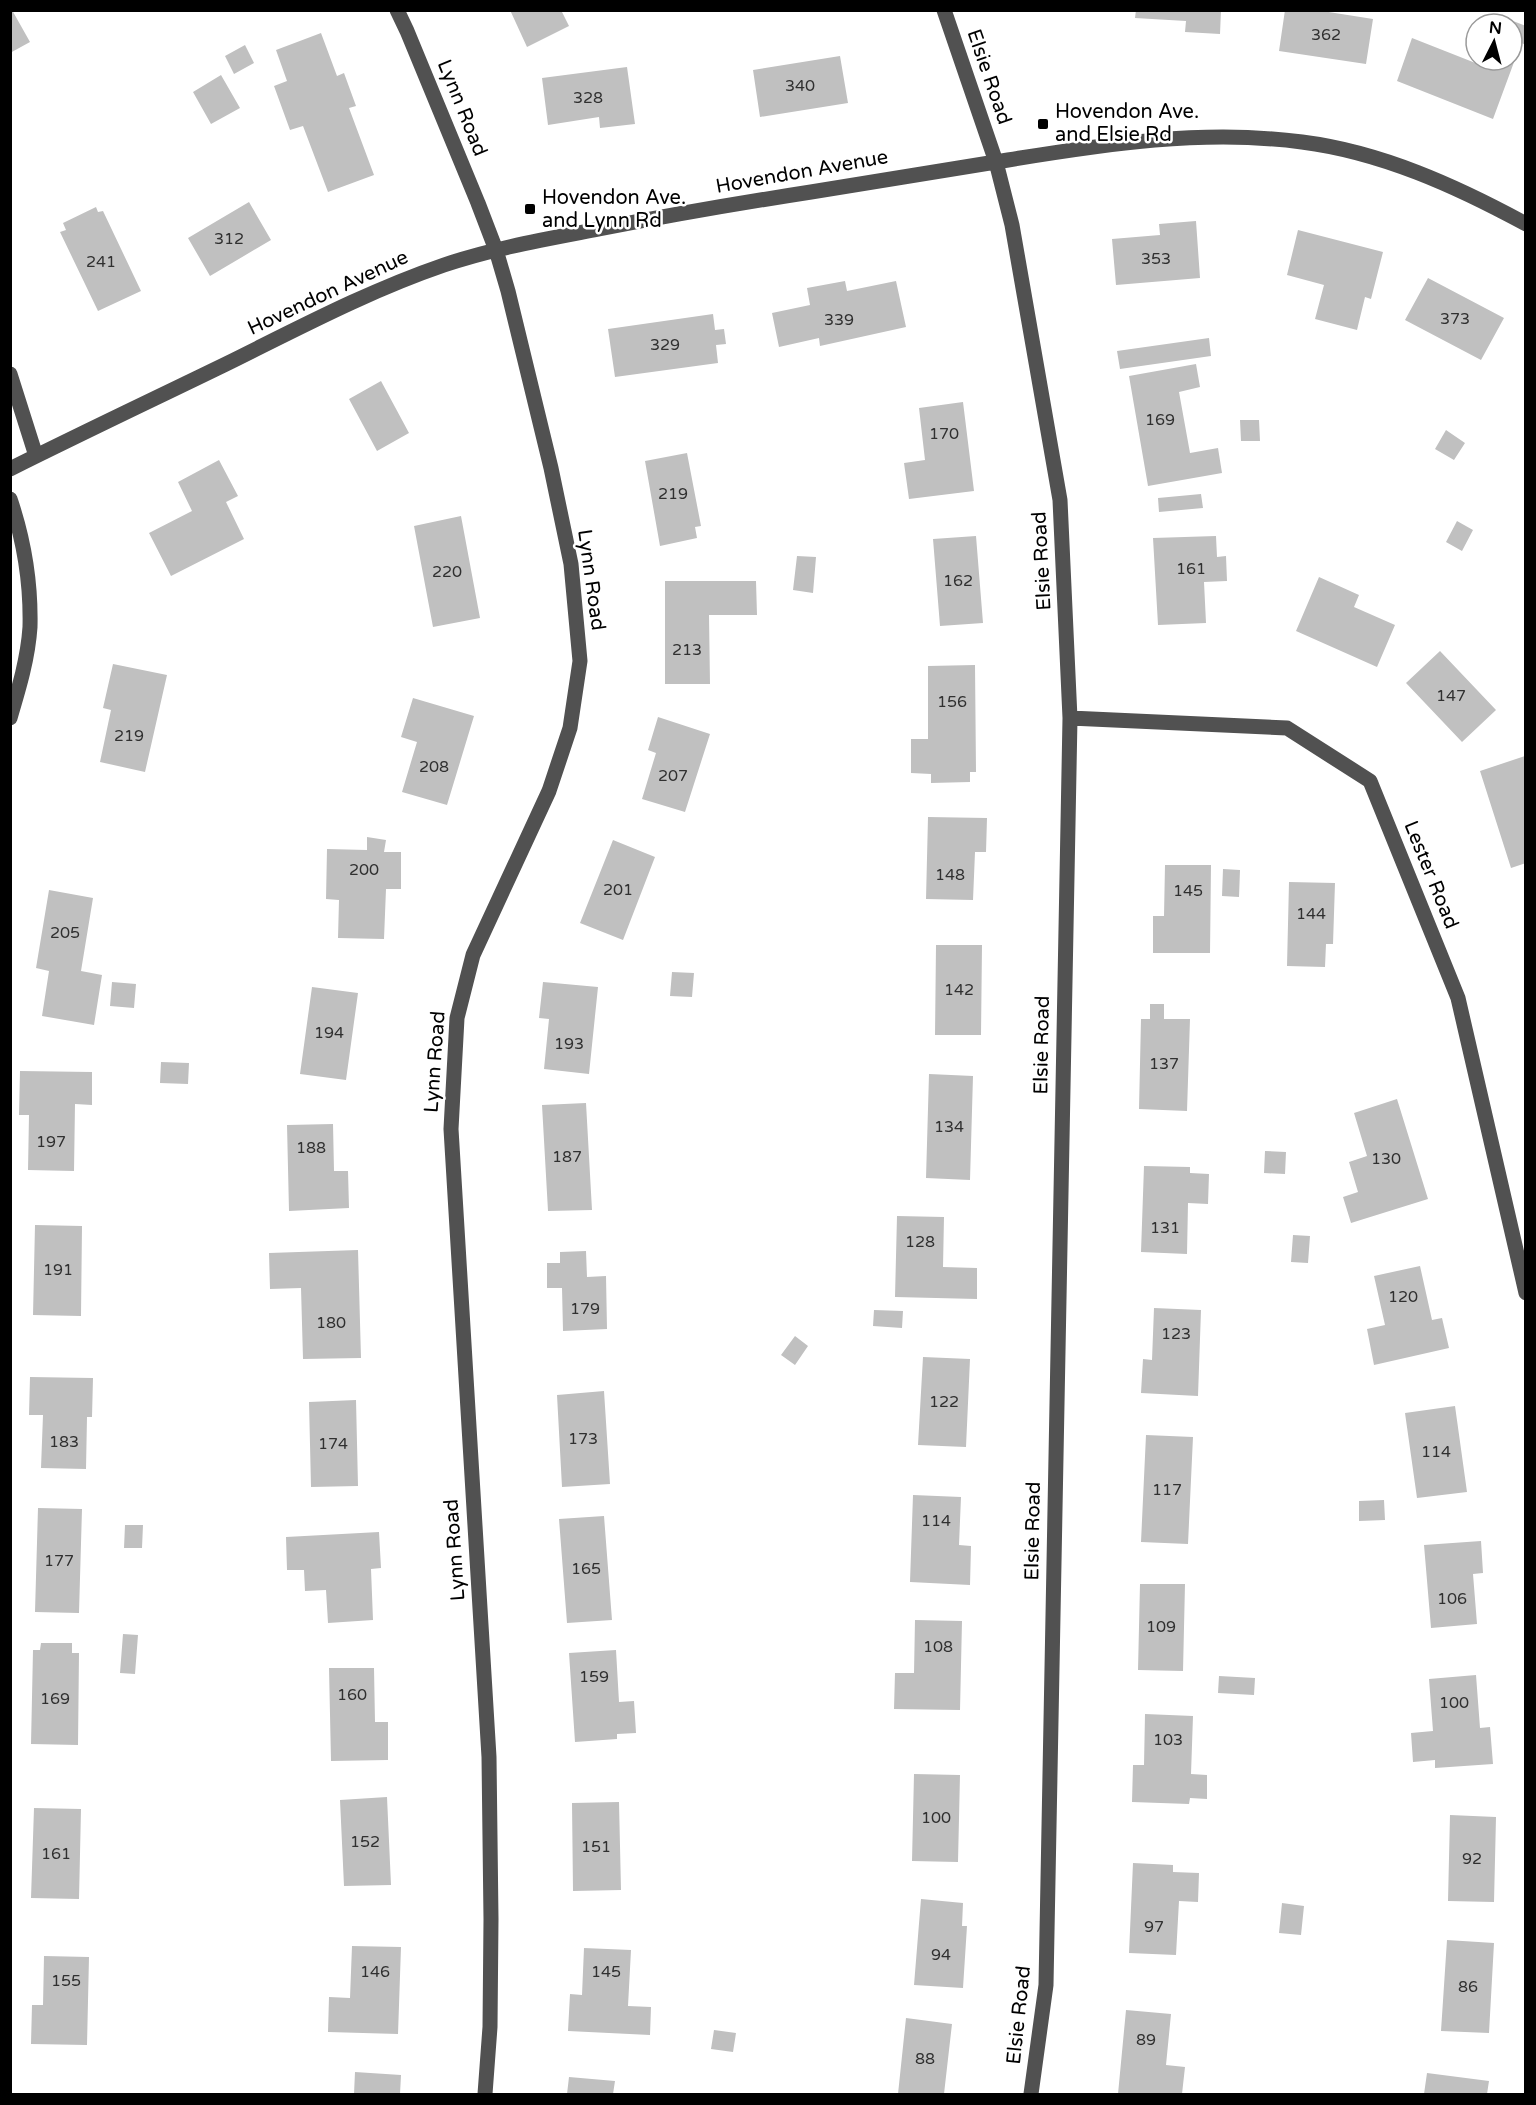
<svg xmlns="http://www.w3.org/2000/svg" width="1536" height="2105" font-family="'Varela Round',sans-serif">
<style>
.building{fill:#c0c0c0}
.lines{fill:none;stroke-linecap:round;stroke-linejoin:round}
.minor{stroke:#515151;stroke-width:15}
.poi-dot{fill:#000;stroke:#fff;stroke-width:2}
.labels{text-anchor:middle;dominant-baseline:central;stroke-width:5;stroke-linejoin:round;paint-order:stroke}
.number-label{font-size:16px;fill:#303030}
.street-label{font-size:20px;fill:#000;stroke:#fff}
.poi-label{font-size:20px;fill:#000;stroke:#fff;text-anchor:start}
</style>
<rect width="100%" height="100%" fill="#fff"/>
<path class="building" d="M10 10H12L30 42 10 53Z
M510 10H561L569 26 527 47Z
M1136 10H1221L1220 34 1185 32 1186 21 1135 18Z
M1285 10H1316L1373 19 1366 64 1279 51Z
M1513 21 1526 26V45L1512 39Z
M321 33 337 76 344 73 356 106 349 108 374 175 328 192 303 126 290 130 274 86 287 81 276 50Z
M1412 38 1478 64 1480 60H1512V52L1517 54 1493 119 1397 81Z
M245 45 254 63 234 74 225 56Z
M840 56 848 103 760 117 753 70Z
M627 67 635 124 600 128 599 117 548 125 542 78Z
M221 75 240 108 211 124 193 92Z
M249 202 271 240 210 276 188 238Z
M96 207 98 212 103 211 141 291 98 311 60 232 66 230 63 223Z
M1196 221 1200 278 1116 285 1112 239 1160 235 1159 224Z
M1298 230 1383 252 1371 299 1365 297 1357 330 1315 319 1324 285 1287 275Z
M1428 278 1504 318 1481 360 1405 320Z
M845 281 847 291 896 281 906 327 820 346 819 338 779 347 772 313 810 305 807 288Z
M713 314 715 330 724 329 726 344 716 345 718 363 615 377 608 329Z
M1209 338 1211 356 1120 369 1117 351Z
M1196 364 1200 387 1179 392 1190 453 1218 448 1222 473 1148 486 1129 376Z
M381 381 409 433 377 451 349 399Z
M963 402 974 491 909 499 904 463 925 460 919 408Z
M1240 420H1259L1260 441H1241Z
M1446 430 1465 443 1454 460 1435 449Z
M687 453 701 526 695 527 697 538 660 546 645 461Z
M219 460 238 496 226 502 244 539 171 576 149 533 192 511 178 482Z
M1201 494 1203 508 1159 512 1158 498Z
M461 516 480 618 433 627 414 526Z
M1457 521 1473 530 1462 551 1446 542Z
M976 536 983 623 940 626 933 539Z
M1216 536 1217 557 1226 556 1227 581 1204 582 1206 623 1158 625 1153 538Z
M797 556 816 557 813 593 793 590Z
M1319 577 1359 595 1354 607 1395 625 1377 667 1296 631Z
M665 581H756L757 615H709L710 684H665Z
M1440 651 1496 710 1462 742 1406 683Z
M113 664 167 675 145 772 100 762 111 710 103 708Z
M975 665 976 772H970V782L931 783V774L911 773V739H928V666Z
M413 698 474 716 447 805 402 792 417 742 401 737Z
M658 717 710 734 685 812 642 799 656 753 648 750Z
M1525 756 1526 863 1511 868 1480 771Z
M928 817 987 818 986 852H975L973 900 926 899Z
M367 837 386 840 384 852H401V889H386L384 939 338 938 339 900 326 899 327 849 367 850Z
M613 840 655 857 623 940 580 923Z
M1165 865H1211L1210 953H1153V916H1164Z
M1223 869 1240 870 1239 897 1222 896Z
M1289 882 1335 883 1333 944H1326L1325 967 1287 966Z
M49 890 93 898 81 971 102 975 94 1025 42 1016 49 971 36 968Z
M936 945H982L981 1035H935Z
M672 972 694 973 692 997 670 996Z
M112 982 136 984 134 1008 110 1006Z
M543 982 598 987 589 1074 544 1069 549 1019 539 1018Z
M312 987 358 993 346 1080 300 1074Z
M1150 1004H1164V1019H1190L1187 1111 1139 1109 1141 1019H1150Z
M161 1062 189 1063 188 1084 160 1083Z
M20 1071 92 1072V1105L75 1104 74 1171 28 1170 29 1115H19Z
M929 1074 973 1076 970 1180 926 1178Z
M1397 1099 1428 1199 1351 1223 1343 1197 1358 1192 1349 1162 1367 1156 1354 1113Z
M586 1103 592 1210 548 1211 542 1105Z
M333 1124 334 1171H348L349 1208 289 1211 287 1125Z
M1265 1151 1286 1152 1285 1174 1264 1173Z
M1144 1166 1190 1167V1173L1209 1174 1208 1204 1188 1203 1187 1254 1141 1252Z
M897 1216 944 1217 943 1267 977 1268V1299L895 1297Z
M35 1225 82 1226 81 1316 33 1315Z
M1293 1235 1310 1236 1308 1263 1291 1262Z
M358 1250 361 1358 303 1359 301 1288 270 1289 269 1253Z
M586 1251 587 1277 606 1276 607 1329 563 1331 562 1288H547V1263H560V1252Z
M1420 1266 1432 1320 1442 1318 1449 1348 1374 1365 1367 1329 1385 1325 1374 1276Z
M1154 1308 1201 1310 1198 1396 1141 1393 1143 1359 1152 1360Z
M874 1310 903 1311 902 1328 873 1326Z
M795 1336 808 1346 795 1365 781 1355Z
M923 1357 970 1359 966 1447 918 1445Z
M30 1377 93 1378 92 1417H87L86 1469 41 1468 43 1415H29Z
M604 1391 610 1484 562 1487 557 1395Z
M356 1400 358 1486 311 1487 309 1402Z
M1455 1406 1467 1492 1417 1498 1405 1413Z
M1146 1435 1193 1437 1188 1544 1141 1542Z
M913 1495 961 1497 959 1545 971 1546 970 1585 910 1582Z
M1384 1500 1385 1520 1359 1521V1501Z
M38 1508 82 1509 79 1613 35 1612Z
M604 1516 612 1620 567 1623 559 1519Z
M125 1525H143L142 1548H124Z
M379 1532 381 1568 371 1569 373 1620 328 1623 326 1590 305 1591 304 1570H287L286 1537Z
M1481 1541 1483 1573 1473 1574 1477 1624 1431 1628 1424 1545Z
M1140 1584H1185L1183 1671 1138 1670Z
M915 1620 962 1621 960 1710 894 1709 895 1673H914Z
M123 1634 138 1635 135 1674 120 1673Z
M41 1643H72V1653H79L78 1745 31 1744 33 1650H40Z
M616 1650 619 1702 634 1701 636 1733 617 1734V1739L575 1742 569 1653Z
M329 1668H374L375 1722H388V1760L331 1761Z
M1476 1675 1480 1728 1490 1727 1493 1764 1435 1768V1760L1413 1762 1411 1733 1433 1731 1429 1679Z
M1219 1676 1255 1678 1254 1695 1218 1693Z
M1145 1714 1193 1716 1191 1774 1207 1775V1799L1190 1798 1189 1804 1132 1802 1133 1765H1144Z
M914 1774 960 1775 958 1862 912 1861Z
M387 1797 391 1885 344 1886 340 1800Z
M619 1802 621 1890 573 1891 572 1803Z
M34 1808 81 1809 79 1899 31 1898Z
M1450 1815 1496 1817 1494 1902 1448 1901Z
M1133 1863 1173 1865V1872L1199 1873 1198 1902 1179 1901 1176 1955 1129 1953Z
M921 1899 963 1903 962 1926H967L963 1988 914 1985Z
M1282 1903 1304 1906 1301 1935 1279 1933Z
M1447 1940 1494 1943 1489 2033 1441 2031Z
M352 1946 401 1947 398 2034 328 2032 329 1997 350 1998Z
M584 1948 631 1950 628 2006 651 2007 650 2035 568 2031 570 1994 582 1995Z
M44 1956 89 1957 87 2045 31 2044 32 2005H43Z
M1126 2010 1171 2014 1166 2065 1185 2067 1182 2094H1118Z
M906 2018 952 2024 944 2094H898Z
M714 2030 736 2033 733 2052 711 2049Z
M355 2072 401 2075 400 2094H354Z
M1427 2073 1489 2081 1487 2094H1424Z
M569 2077 615 2081 613 2094H567Z"/>
<g class="lines">
<path class="minor" d="M397 10 407 31 478 203 496 250 508 291 551 468 571 564 580 661 570 728 549 791 473 955 457 1018 451 1129 489 1757 491 1919 490 2027 485 2094
M944 10 996 162 1012 225 1060 500 1070 718 1046 1985 1031 2094
M10 374 36 456
M10 469C82 433 154 399 226 364 297 329 368 291 444 265 494 248 547 239 599 229 670 215 740 203 811 192 877 181 943 170 1008 160 1106 144 1203 129 1302 142 1381 152 1456 186 1526 224
M10 499C24 540 31 584 30 627 28 658 19 688 10 718
M1070 718 1287 728 1370 781 1458 998 1526 1293"/>
</g>
<g class="poi-dot">
<rect x="1037" y="118" width="12" height="12" rx="3"/>
<rect x="524" y="203" width="12" height="12" rx="3"/>
</g>
<g class="labels">
<g class="number-label">
<text x="1326" y="35">362</text>
<text x="800" y="86">340</text>
<text x="588" y="98">328</text>
<text x="229" y="239">312</text>
<text x="1156" y="259">353</text>
<text x="101" y="262">241</text>
<text x="1455" y="319">373</text>
<text x="839" y="320">339</text>
<text x="665" y="345">329</text>
<text x="1160" y="420">169</text>
<text x="944" y="434">170</text>
<text x="673" y="494">219</text>
<text x="1191" y="569">161</text>
<text x="447" y="572">220</text>
<text x="958" y="581">162</text>
<text x="687" y="650">213</text>
<text x="1451" y="696">147</text>
<text x="952" y="702">156</text>
<text x="129" y="736">219</text>
<text x="434" y="767">208</text>
<text x="673" y="776">207</text>
<text x="364" y="870">200</text>
<text x="950" y="875">148</text>
<text x="618" y="890">201</text>
<text x="1188" y="891">145</text>
<text x="1311" y="914">144</text>
<text x="65" y="933">205</text>
<text x="959" y="990">142</text>
<text x="329" y="1033">194</text>
<text x="569" y="1044">193</text>
<text x="1164" y="1064">137</text>
<text x="949" y="1127">134</text>
<text x="51" y="1142">197</text>
<text x="311" y="1148">188</text>
<text x="567" y="1157">187</text>
<text x="1386" y="1159">130</text>
<text x="1165" y="1228">131</text>
<text x="920" y="1242">128</text>
<text x="58" y="1270">191</text>
<text x="1403" y="1297">120</text>
<text x="585" y="1309">179</text>
<text x="331" y="1323">180</text>
<text x="1176" y="1334">123</text>
<text x="944" y="1402">122</text>
<text x="583" y="1439">173</text>
<text x="64" y="1442">183</text>
<text x="333" y="1444">174</text>
<text x="1436" y="1452">114</text>
<text x="1167" y="1490">117</text>
<text x="936" y="1521">114</text>
<text x="59" y="1561">177</text>
<text x="586" y="1569">165</text>
<text x="1452" y="1599">106</text>
<text x="1161" y="1627">109</text>
<text x="938" y="1647">108</text>
<text x="594" y="1677">159</text>
<text x="352" y="1695">160</text>
<text x="55" y="1699">169</text>
<text x="1454" y="1703">100</text>
<text x="1168" y="1740">103</text>
<text x="936" y="1818">100</text>
<text x="365" y="1842">152</text>
<text x="596" y="1847">151</text>
<text x="56" y="1854">161</text>
<text x="1472" y="1859">92</text>
<text x="1154" y="1927">97</text>
<text x="941" y="1955">94</text>
<text x="375" y="1972">146</text>
<text x="606" y="1972">145</text>
<text x="66" y="1981">155</text>
<text x="1468" y="1987">86</text>
<text x="1146" y="2040">89</text>
<text x="925" y="2059">88</text>
</g>
<g class="street-label">
<text transform="translate(989 77) rotate(71)">Elsie Road</text>
<text transform="translate(462 108) rotate(68)">Lynn Road</text>
<text transform="translate(802 172) rotate(-10)">Hovendon Avenue</text>
<text transform="translate(328 293) rotate(-25)">Hovendon Avenue</text>
<text transform="translate(1042 561) rotate(-93)">Elsie Road</text>
<text transform="translate(591 580) rotate(82)">Lynn Road</text>
<text transform="translate(1431 875) rotate(68)">Lester Road</text>
<text transform="translate(1042 1045) rotate(-89)">Elsie Road</text>
<text transform="translate(435 1062) rotate(-86)">Lynn Road</text>
<text transform="translate(1033 1531) rotate(-89)">Elsie Road</text>
<text transform="translate(455 1550) rotate(-94)">Lynn Road</text>
<text transform="translate(1019 2015) rotate(-84)">Elsie Road</text>
</g>
<g class="poi-label">
<text x="1055" y="112">Hovendon Ave.<tspan x="1055" dy="23">and Elsie Rd</tspan></text>
<text x="542" y="198">Hovendon Ave.<tspan x="542" dy="23">and Lynn Rd</tspan></text>
</g>
</g>
<rect width="1536" height="2105" fill="none" stroke="#000000" stroke-width="24"/>
<g transform="translate(1494 42) rotate(6)"><circle r="28" fill="#ffffff" stroke="#999999" stroke-width="1.5"/>
<path d="M0-4.5L10 22L0 15L-10 22Z" fill="#000000"/>
<text y="-9" font-size="16" font-weight="bold" text-anchor="middle" fill="#000000">N</text>
</g>
</svg>
